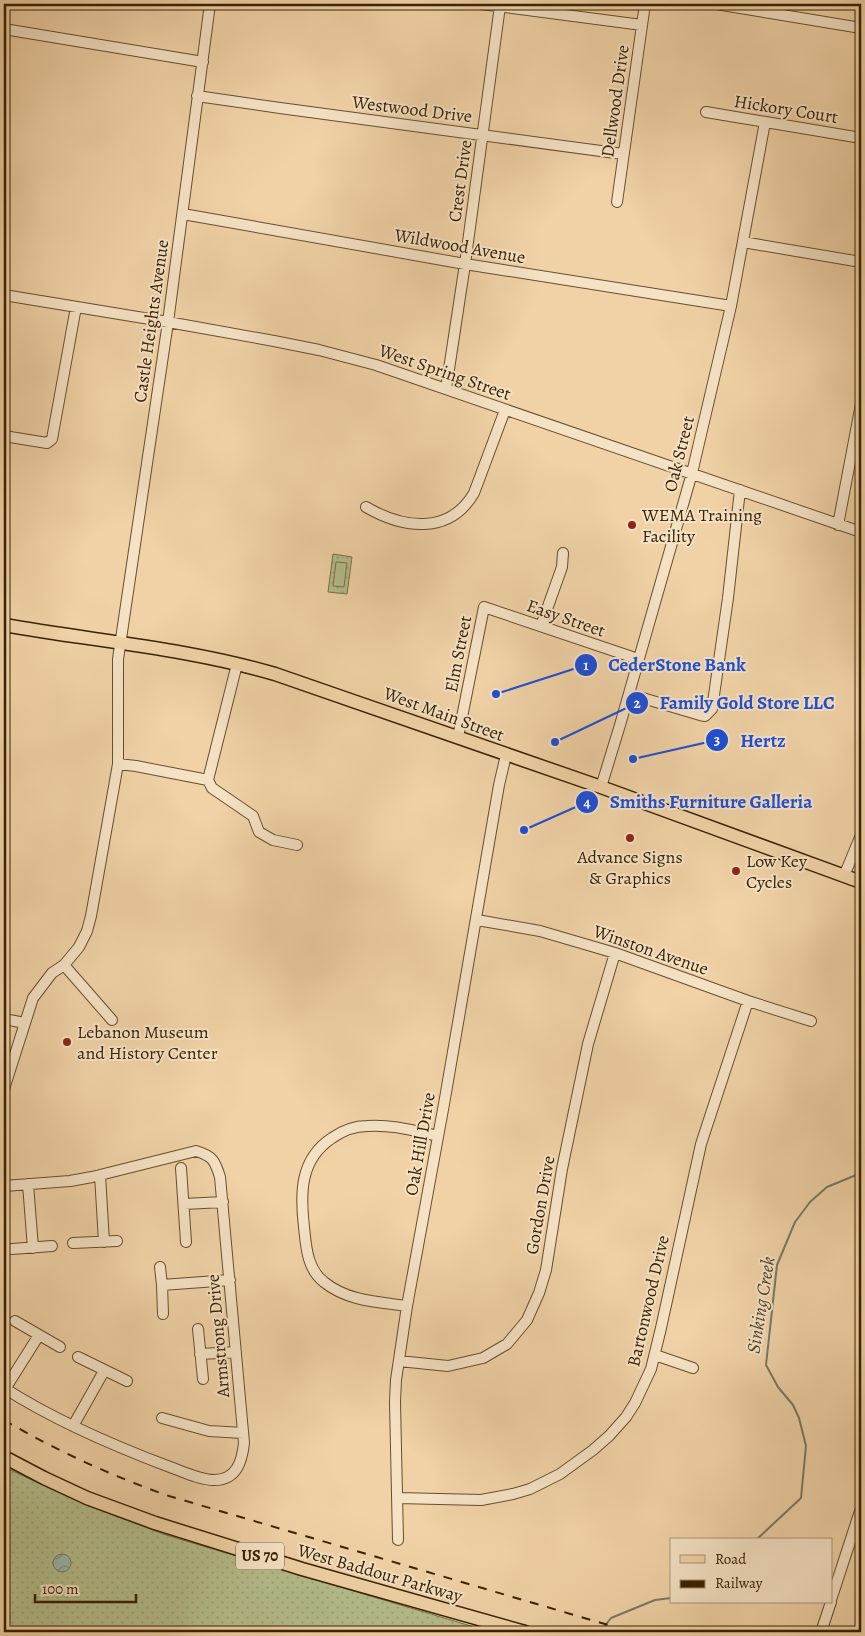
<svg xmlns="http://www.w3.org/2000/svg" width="865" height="1636" font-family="Alegreya,serif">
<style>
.grass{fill:url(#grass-dots);stroke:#767047}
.pitch{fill:#b4bd8b;stroke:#767047}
.water{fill:url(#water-waves);stroke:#747b6a}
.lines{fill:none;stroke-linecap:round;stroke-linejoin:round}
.stream{stroke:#747b6a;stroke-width:2}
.minor-casing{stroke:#674e2c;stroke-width:12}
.major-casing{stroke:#392203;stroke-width:15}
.minor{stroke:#f5e2c5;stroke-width:10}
.major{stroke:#f0d2a6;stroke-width:12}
.rail{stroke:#392203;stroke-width:2;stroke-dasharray:9 9;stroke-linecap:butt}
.poi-dot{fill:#8f2418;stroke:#f5e2c5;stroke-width:2}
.labels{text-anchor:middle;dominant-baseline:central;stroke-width:4;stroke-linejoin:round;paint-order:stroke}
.shield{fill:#f5e2c5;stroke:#715c3d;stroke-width:1}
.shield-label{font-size:16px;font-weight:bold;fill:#392203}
.street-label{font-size:18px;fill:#392203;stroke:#f5e2c5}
.poi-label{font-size:18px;fill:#392203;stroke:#f5e2c5;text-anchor:start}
.water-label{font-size:19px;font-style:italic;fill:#52472e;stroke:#f5e2c5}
.leader{fill:none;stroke:#1d4ed8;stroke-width:2}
.callout-dot{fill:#1d4ed8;stroke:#f5e2c5;stroke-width:2}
.mark-label{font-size:15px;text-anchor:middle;font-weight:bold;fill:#fff}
.callout-label{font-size:19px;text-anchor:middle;font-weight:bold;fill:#1d4ed8;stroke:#f5e2c5;stroke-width:4;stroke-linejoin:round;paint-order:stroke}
</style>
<defs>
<pattern id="grass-dots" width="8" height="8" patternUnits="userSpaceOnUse" patternTransform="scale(1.25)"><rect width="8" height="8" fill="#b4bd8b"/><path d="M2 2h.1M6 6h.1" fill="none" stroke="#9ca276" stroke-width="1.8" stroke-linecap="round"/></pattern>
<pattern id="water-waves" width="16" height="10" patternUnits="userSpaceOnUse" patternTransform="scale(1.25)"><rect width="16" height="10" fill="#9cb6af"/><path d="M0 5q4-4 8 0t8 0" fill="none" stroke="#80948c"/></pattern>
</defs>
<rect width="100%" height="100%" fill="#f0d2a6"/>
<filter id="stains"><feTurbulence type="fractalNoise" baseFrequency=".004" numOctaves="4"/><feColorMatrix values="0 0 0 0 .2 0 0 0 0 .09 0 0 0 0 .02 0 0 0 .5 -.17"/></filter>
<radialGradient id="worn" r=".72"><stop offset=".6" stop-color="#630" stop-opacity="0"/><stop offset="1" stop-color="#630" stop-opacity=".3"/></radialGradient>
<path class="grass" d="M333 554 352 557 347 594 328 592Z
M4 1467 89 1506 166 1535 491 1632H4Z"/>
<path class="pitch" d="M336 562 347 563 344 587 333 586Z"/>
<path class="water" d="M53 1563a9 9 0 1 1 18 0a9 9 0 1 1-18 0Z"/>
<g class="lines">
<path class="stream" d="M756 1540 801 1498 806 1446 799 1418 793 1405 778 1387 766 1365 777 1265 795 1222 810 1202 827 1187 861 1173
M600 1632 611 1618 655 1600 671 1598"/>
<defs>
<path id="minor" d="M481 4 642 25
M716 4 861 28
M4 29 203 62
M197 96 280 108 623 154
M706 112 861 138
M617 202 645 4
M183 214 465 264 731 306
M743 242 861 262
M4 295 168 322 274 341 319 350 376 365 861 532
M446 389 465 264 500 6
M4 436 47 443 52 439 76 307
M366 507C402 528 449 536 474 493L505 410
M838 525 861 404
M541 626 562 567 563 553
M629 694 700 715 705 716 712 709 728 598 740 490
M458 737 484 607 638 659
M118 764 136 766 208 780 212 788 253 816 259 832 273 840 297 845
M208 780 237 664
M601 787 620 725 692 473 731 306 765 122
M844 876 861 835
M477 920 540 931 581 943 615 953 748 1001 811 1021
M64 965 112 1020
M4 1019 25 1023
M4 1089 33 998 52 973 64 965 79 947 87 931 91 916 118 764V659L168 322 210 4
M181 1168 186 1242
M100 1175 104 1242
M28 1184 33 1248
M4 1186 70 1181 92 1177 196 1151C213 1156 215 1161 220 1177L244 1443C242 1461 237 1480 214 1480 200 1480 184 1472 170 1467 114 1446 54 1420 4 1388
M184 1204 223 1202
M73 1243 117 1241
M12 1249 52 1246
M160 1267 162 1285 163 1314
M162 1285 230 1280
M407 1306C378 1302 347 1301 324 1282 307 1269 306 1246 304 1227 300 1193 300 1159 332 1138 342 1131 354 1126 367 1126 391 1124 415 1131 438 1136
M15 1321 60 1347
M198 1329 203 1379
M200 1354 236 1352
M655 1355 693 1368
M78 1357 127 1381
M399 1361 448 1366 483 1358 507 1344 527 1320 539 1293 546 1270 562 1169 588 1044 615 953
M5 1389 39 1335
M162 1418 209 1431 243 1433
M73 1426 104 1371
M398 1498 481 1500 513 1494 530 1489 560 1474 593 1450 609 1436 626 1417 635 1403 651 1369 661 1328 701 1144 748 1001
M398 1540 395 1402 396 1380 407 1306 444 1104 499 785 506 755
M831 1600 861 1508
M821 1632 831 1602"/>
<path id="major" d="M4 625C94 641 187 648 275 674L601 787 861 882
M4 1457 44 1478 87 1498 155 1523 302 1569 525 1632"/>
</defs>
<use href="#minor" class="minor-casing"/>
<use href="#major" class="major-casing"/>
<use href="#minor" class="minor"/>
<use href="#major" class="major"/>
<path class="rail" d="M4 1420C57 1451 112 1476 169 1496L632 1632"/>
</g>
<g class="poi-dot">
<circle cx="632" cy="525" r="5"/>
<circle cx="630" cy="838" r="5"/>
<circle cx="736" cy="871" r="5"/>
<circle cx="67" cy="1042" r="5"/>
</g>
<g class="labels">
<rect class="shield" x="236" y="1542.5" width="48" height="27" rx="4"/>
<g class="shield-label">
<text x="260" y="1556">US 70</text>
</g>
<g class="street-label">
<text transform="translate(615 101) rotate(-82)">Dellwood Drive</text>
<text transform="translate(412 109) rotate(7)">Westwood Drive</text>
<text transform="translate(786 109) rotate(9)">Hickory Court</text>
<text transform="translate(460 181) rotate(-82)">Crest Drive</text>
<text transform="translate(460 246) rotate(10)">Wildwood Avenue</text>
<text transform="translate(151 321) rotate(-82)">Castle Heights Avenue</text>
<text transform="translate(445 372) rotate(19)">West Spring Street</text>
<text transform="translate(679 454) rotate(-76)">Oak Street</text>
<text transform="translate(566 618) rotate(19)">Easy Street</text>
<text transform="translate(458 654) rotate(-79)">Elm Street</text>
<text transform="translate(444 714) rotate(20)">West Main Street</text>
<text transform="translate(651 950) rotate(19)">Winston Avenue</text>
<text transform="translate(420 1144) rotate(-80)">Oak Hill Drive</text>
<text transform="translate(540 1205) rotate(-80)">Gordon Drive</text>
<text transform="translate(648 1301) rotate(-77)">Bartonwood Drive</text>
<text transform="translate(218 1336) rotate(-95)">Armstrong Drive</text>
<text transform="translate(380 1573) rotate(16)">West Baddour Parkway</text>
</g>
<g class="poi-label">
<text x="642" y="515">WEMA Training<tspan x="642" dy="21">Facility</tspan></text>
<text x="630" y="857" text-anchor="middle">Advance Signs<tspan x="630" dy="21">&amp; Graphics</tspan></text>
<text x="746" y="861">Low Key<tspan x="746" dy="21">Cycles</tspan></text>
<text x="77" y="1032">Lebanon Museum<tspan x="77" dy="21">and History Center</tspan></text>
</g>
<g class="water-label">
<text transform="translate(761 1305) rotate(-81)">Sinking Creek</text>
</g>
</g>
<path class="leader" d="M496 694L586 665M555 742L637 703M633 759L717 740M524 830L587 802"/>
<g class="callout-dot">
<circle cx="496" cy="694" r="5"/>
<circle cx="555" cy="742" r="5"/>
<circle cx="633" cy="759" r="5"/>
<circle cx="524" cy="830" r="5"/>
<circle cx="586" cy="665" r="12"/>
<circle cx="637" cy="703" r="12"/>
<circle cx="717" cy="740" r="12"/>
<circle cx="587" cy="802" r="12"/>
</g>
<g class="mark-label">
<text x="586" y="670">1</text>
<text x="637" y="708">2</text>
<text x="717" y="745">3</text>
<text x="587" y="807">4</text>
</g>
<g class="callout-label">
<text x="677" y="671">CederStone Bank</text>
<text x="747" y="709">Family Gold Store LLC</text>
<text x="763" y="747">Hertz</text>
<text x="711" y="808">Smiths Furniture Galleria</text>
</g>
<rect width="865" height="1636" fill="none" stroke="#f0d2a6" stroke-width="20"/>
<rect x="5" y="5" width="855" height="1626" fill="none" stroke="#392203" stroke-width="2.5"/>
<rect x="10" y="10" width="845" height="1616" fill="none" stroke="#392203"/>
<rect x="670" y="1538" width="162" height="65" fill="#f5e2c5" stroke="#aa9577"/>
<rect x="680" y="1555" width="25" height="8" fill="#f0d2a6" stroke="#aa9577"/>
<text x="715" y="1564" font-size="15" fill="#392203">Road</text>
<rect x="680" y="1580" width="25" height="8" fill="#392203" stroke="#aa9577"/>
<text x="715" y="1588" font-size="15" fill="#392203">Railway</text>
<path d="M35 1594v8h101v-8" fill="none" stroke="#392203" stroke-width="2.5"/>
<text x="42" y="1594" font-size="15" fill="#392203" stroke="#f5e2c5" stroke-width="4" paint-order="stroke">100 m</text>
<rect width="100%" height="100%" filter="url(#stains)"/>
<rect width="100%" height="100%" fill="url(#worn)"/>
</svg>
